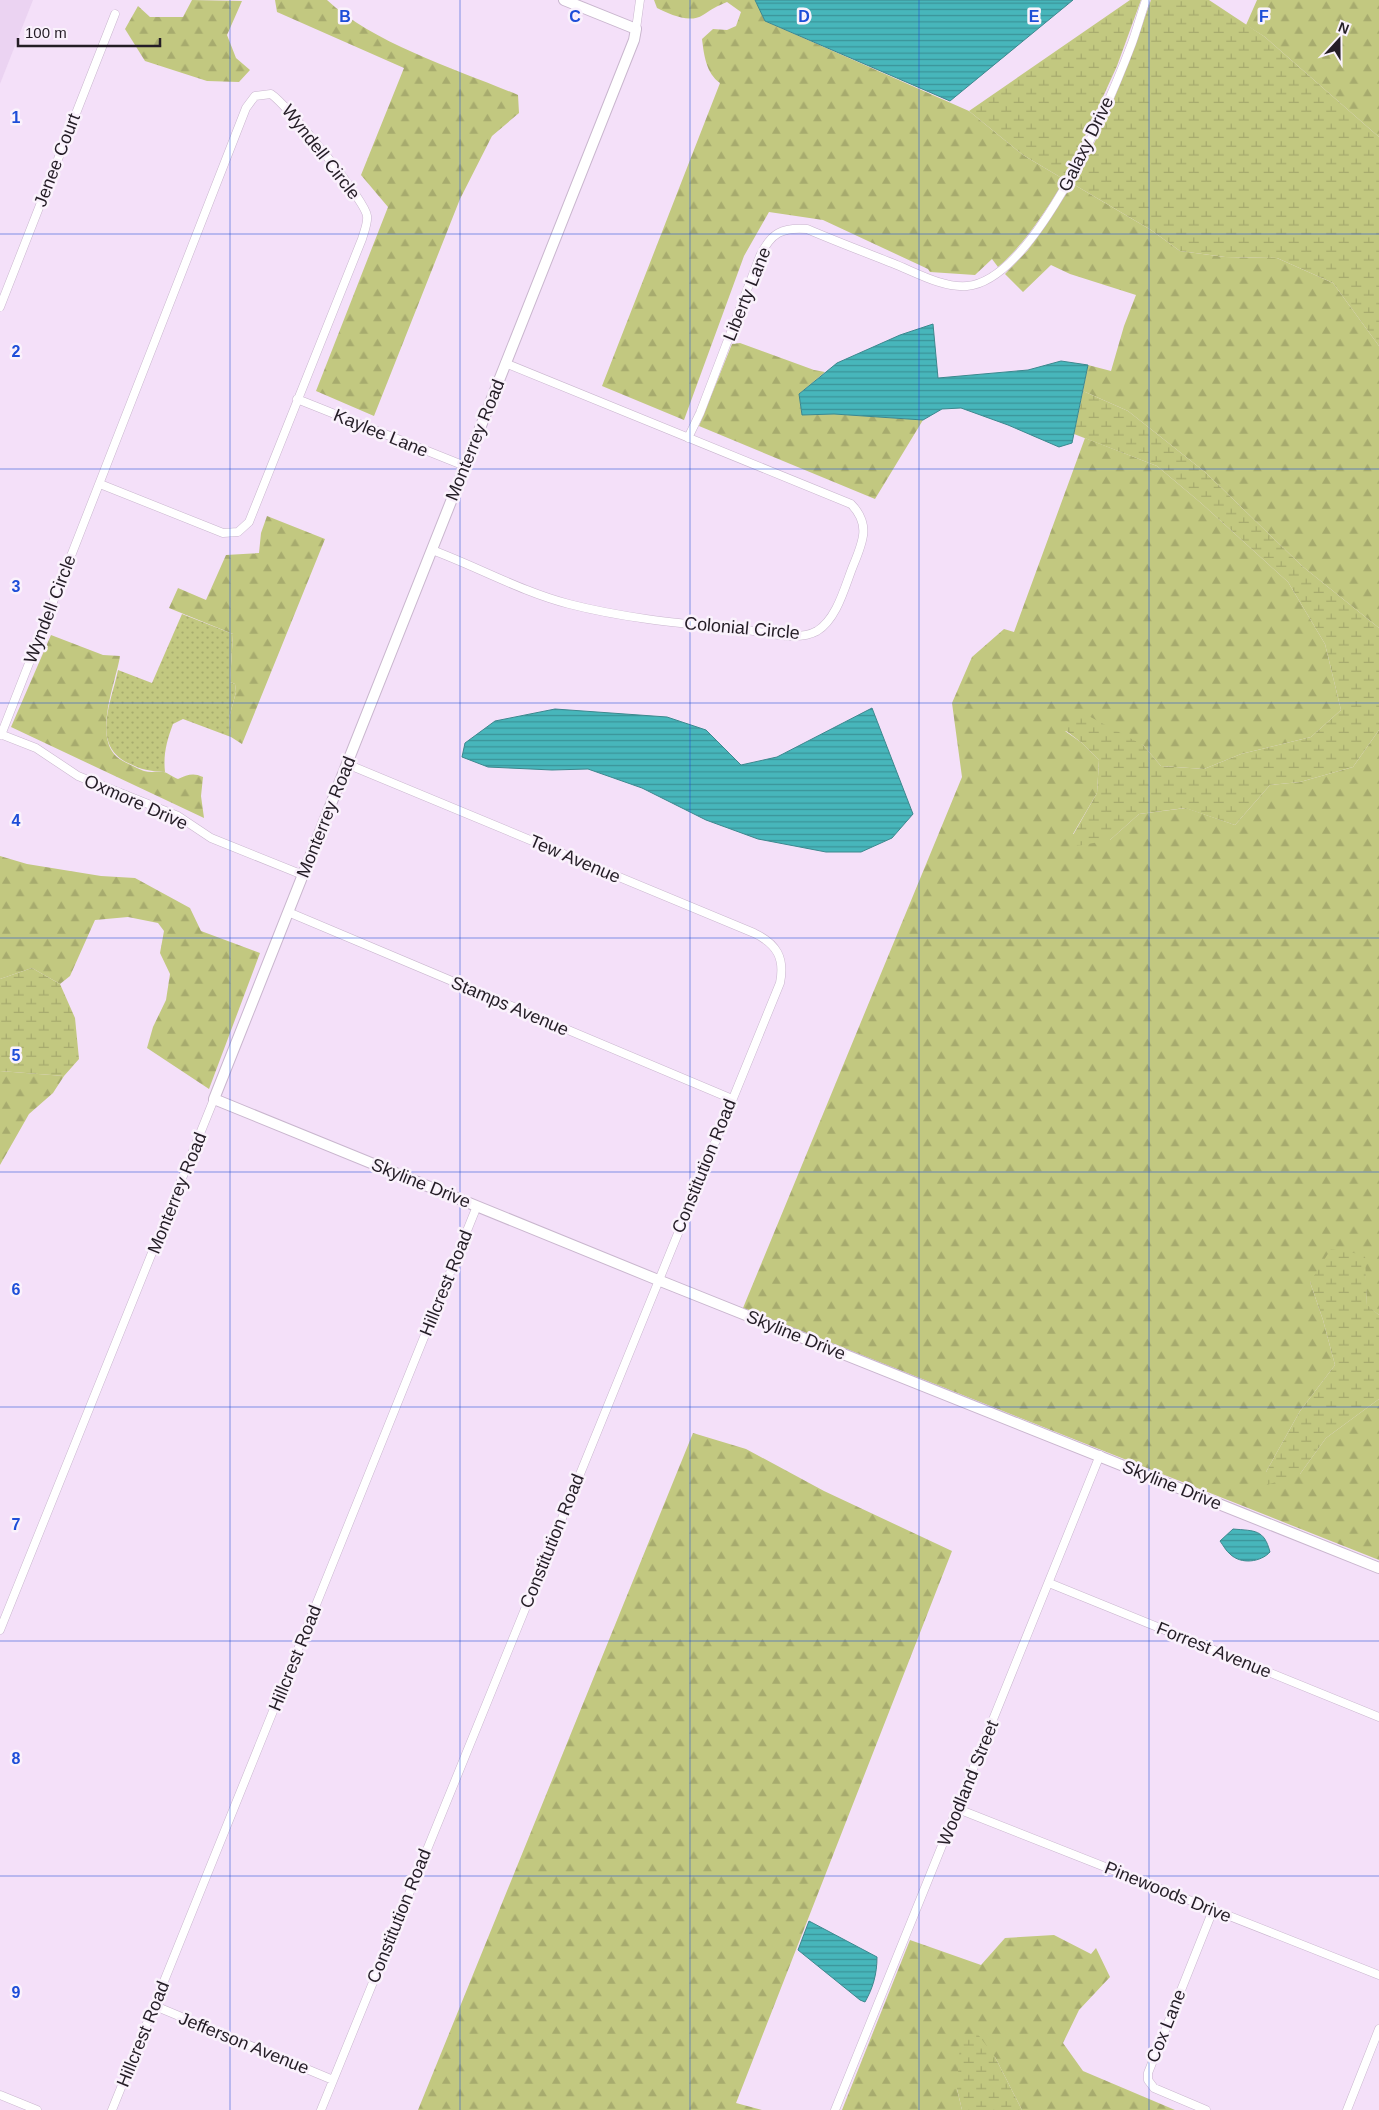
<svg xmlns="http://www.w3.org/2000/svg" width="1379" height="2110" font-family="Helvetica,sans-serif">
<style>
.built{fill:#ebd3f2}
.grass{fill:url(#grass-dots)}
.forest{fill:url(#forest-firs)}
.wetland{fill:url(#wetland-marsh)}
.water{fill:url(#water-rules);stroke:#3c888e}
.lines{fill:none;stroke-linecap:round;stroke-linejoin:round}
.minor-casing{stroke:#c9b6ce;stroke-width:9}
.tertiary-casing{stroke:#c9b6ce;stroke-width:12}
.minor{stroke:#fff;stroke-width:8}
.tertiary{stroke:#fff;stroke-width:10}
.grid{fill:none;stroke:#1d4ed8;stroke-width:1;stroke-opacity:0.55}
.labels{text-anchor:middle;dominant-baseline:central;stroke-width:5;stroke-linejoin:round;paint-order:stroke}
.street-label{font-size:18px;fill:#241d26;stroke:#faf2fc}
.grid-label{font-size:16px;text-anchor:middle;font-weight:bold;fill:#1d4ed8;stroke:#faf2fc;stroke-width:5;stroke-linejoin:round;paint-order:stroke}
</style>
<defs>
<pattern id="grass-dots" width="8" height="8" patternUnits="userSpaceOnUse" patternTransform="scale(1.25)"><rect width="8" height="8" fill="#c2c880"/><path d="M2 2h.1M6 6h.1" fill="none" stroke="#a7ab6e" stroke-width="1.8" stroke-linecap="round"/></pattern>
<pattern id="forest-firs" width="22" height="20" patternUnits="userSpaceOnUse" patternTransform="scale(1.25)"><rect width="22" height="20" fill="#c2c880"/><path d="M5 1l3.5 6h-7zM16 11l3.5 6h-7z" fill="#a7ab6e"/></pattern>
<pattern id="wetland-marsh" width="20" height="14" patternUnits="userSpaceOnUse" patternTransform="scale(1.25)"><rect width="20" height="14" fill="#c2c880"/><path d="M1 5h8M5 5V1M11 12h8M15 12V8" fill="none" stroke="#a7ab6e"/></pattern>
<pattern id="water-rules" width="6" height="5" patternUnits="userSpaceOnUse" patternTransform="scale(1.25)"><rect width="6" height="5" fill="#47b6bb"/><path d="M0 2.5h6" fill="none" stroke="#3b9398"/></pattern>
</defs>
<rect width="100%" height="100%" fill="#f4e0f9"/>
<path class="built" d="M0 0H33L0 84Z"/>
<path class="grass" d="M182 614 233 634 230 682 235 684 236 692 229 718 231 737 183 719 173 724C167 740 163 754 165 772 149 771 142 770 128 763 90 744 112 701 118 670L152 683Z"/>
<path class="forest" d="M192 0 242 1 227 35 236 58 250 70 239 82 207 81 145 61 125 29 138 6 150 17H183Z
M275 0H327C374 44 459 70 518 95L519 113 492 136 460 199 374 416 316 391 388 207 361 175 404 68 277 12Z
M654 0H755L765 21 969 111 1023 155 1065 180C1045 211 1026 243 998 267L992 259 975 275 930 272 928 269 823 220 769 212 744 256 684 420 602 386 720 83C706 73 704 55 702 39L713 29 727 30 736 26 741 12 727 2C717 6 712 9 703 15 689 24 670 14 657 8Z
M1257 0H1379V137L1265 37 1246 25Z
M1073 184 1151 230 1180 251 1225 257 1277 258 1333 283 1379 346V628L1302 566 1205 472 1128 411 1083 391 1088 365 1111 371 1124 326 1136 295 1070 274 1051 265 1023 292 1005 274 1028 250Z
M740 343 814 370 825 372 799 394 802 415 834 414 923 420 875 499 699 426 732 344Z
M1085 438 1157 466 1201 503 1288 582 1325 644 1341 710 1311 737 1241 754 1204 769 1161 766 1143 745 1065 731 1082 743 1099 760 1097 793 1073 834 1110 840 1139 814 1186 808 1235 825 1270 785 1300 782 1353 767 1379 730V1315L1367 1306 1364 1255 1310 1282 1323 1320 1335 1365 1300 1411 1266 1472 1300 1474 1326 1438 1379 1399V1560L743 1308 962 777 952 703 972 657 1004 629 1014 632Z
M267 516 325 539 242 744 231 737 229 718 236 692 235 684 230 682 233 634 169 608 178 588 206 600 226 555 259 553 261 533Z
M51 635 103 655 120 656C116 682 93 736 117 757 123 762 137 768 144 771 151 773 158 771 164 772 168 773 173 777 178 779 187 775 193 772 203 777L201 796 204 818 11 727Z
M0 856 27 864 101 876 135 878 190 908 201 931 260 953 209 1089 147 1048 153 1027 166 1000 170 974 160 953 164 931 158 923 128 917 95 920 70 976 60 984 32 968 0 979Z
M0 1071 64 1076 53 1093 29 1114 0 1165Z
M693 1433 746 1449 824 1491 952 1551 736 2103 762 2110H418Z
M1054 1935 1091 1954 1096 1948 1110 1977 1079 2010 1063 2043 1083 2071 1175 2110H1022L995 2057 957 2089 962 2110H842L910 1940 981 1965 1005 1938Z"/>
<path class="wetland" d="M1130 0H1141L1117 66 1065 180 1023 155 969 111Z
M1151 0H1209L1265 37 1379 137V346L1333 283 1277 258 1225 257 1180 251 1151 230 1073 184C1106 126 1129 62 1151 0Z
M1083 391 1128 411 1205 472 1302 566 1379 628V730L1353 767 1300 782 1270 785 1235 825 1185 808 1139 814 1110 840 1077 846 1073 835 1097 793 1099 760 1082 743 1065 730 1083 713 1143 745 1161 766 1204 769 1241 754 1311 737 1341 710 1325 644 1288 582 1201 503 1157 466 1074 434Z
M32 968 60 984 75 1018 79 1059 64 1076 0 1071V979Z
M1331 1249 1365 1255 1367 1305 1379 1315V1399L1326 1438 1300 1474 1267 1485 1266 1472 1300 1411 1335 1365 1323 1320 1310 1282Z
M977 2033 995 2057 1022 2110H962L957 2089 960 2040Z"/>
<path class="water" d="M755 0H1073L950 101 765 21Z
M933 324 938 378 1028 370 1061 361 1088 365 1072 443 1059 447 1008 425 961 408 942 409 923 420 834 414 802 415 799 394 837 363 900 335Z
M872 708 913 814 892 838 861 852H826L758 839 706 820 642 788 588 769 552 770 488 767 462 757 465 743 495 721 555 709 667 717 706 730 741 765 777 757Z
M1233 1529C1255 1531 1264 1529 1270 1552 1261 1562 1241 1565 1230 1554 1226 1551 1223 1545 1220 1541Z
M809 1921 877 1957C877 1974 873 1988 865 2002L860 2000 798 1950Z"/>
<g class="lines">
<defs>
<path id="minor" d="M636 29 640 0
M0 307 115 14
M297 399 465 466
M688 438 700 413 760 256C771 233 782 227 807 229 835 241 864 252 892 263 915 272 942 288 967 286 1035 280 1110 101 1132 43 1137 29 1141 14 1146 0
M432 550C478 567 522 592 569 604 627 619 687 624 745 630 766 632 797 642 817 631 837 619 845 586 853 566 863 542 871 524 851 504L505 363
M0 734 36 748 78 776 178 816 211 838 303 875
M1 735 246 108 255 96 271 94C287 105 365 200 367 216 368 223 364 232 362 239L249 522 238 532 223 533 100 484
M288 912 732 1099
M1049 1583 1379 1717
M0 1630 214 1099
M958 1809 1379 1975
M155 2006 333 2080
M0 2095 37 2110
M112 2110 477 1206
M321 2110 780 983C785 958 777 944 754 933L347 764
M835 2110 1100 1455
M1206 2110 1154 2088 1148 2080V2073L1213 1910
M1347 2110 1379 2029"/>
<path id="tertiary" d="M564 0 636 29 634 40 214 1099 658 1280 1379 1568"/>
</defs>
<use href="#minor" class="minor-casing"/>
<use href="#tertiary" class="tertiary-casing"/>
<use href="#minor" class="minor"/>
<use href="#tertiary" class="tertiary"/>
</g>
<path class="grid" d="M230 0V2110M460 0V2110M690 0V2110M919 0V2110M1149 0V2110M0 234H1379M0 469H1379M0 703H1379M0 938H1379M0 1172H1379M0 1407H1379M0 1641H1379M0 1876H1379"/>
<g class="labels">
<g class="street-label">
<text transform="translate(1086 144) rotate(-64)">Galaxy Drive</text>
<text transform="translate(321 152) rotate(52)">Wyndell Circle</text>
<text transform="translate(57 160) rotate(-69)">Jenee Court</text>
<text transform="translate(747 294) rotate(-68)">Liberty Lane</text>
<text transform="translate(381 433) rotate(22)">Kaylee Lane</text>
<text transform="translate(475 440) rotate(-68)">Monterrey Road</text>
<text transform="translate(50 609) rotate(-69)">Wyndell Circle</text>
<text transform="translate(742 628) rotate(5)">Colonial Circle</text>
<text transform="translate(136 802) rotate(24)">Oxmore Drive</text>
<text transform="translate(326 817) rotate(-68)">Monterrey Road</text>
<text transform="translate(575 859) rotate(23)">Tew Avenue</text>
<text transform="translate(510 1006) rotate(23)">Stamps Avenue</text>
<text transform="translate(704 1166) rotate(-68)">Constitution Road</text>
<text transform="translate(421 1183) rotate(22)">Skyline Drive</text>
<text transform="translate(177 1193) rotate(-68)">Monterrey Road</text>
<text transform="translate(446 1283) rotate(-68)">Hillcrest Road</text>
<text transform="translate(796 1335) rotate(22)">Skyline Drive</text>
<text transform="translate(1172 1485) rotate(22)">Skyline Drive</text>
<text transform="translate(552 1541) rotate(-68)">Constitution Road</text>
<text transform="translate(1214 1650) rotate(22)">Forrest Avenue</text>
<text transform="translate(295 1658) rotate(-68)">Hillcrest Road</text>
<text transform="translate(968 1783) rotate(-68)">Woodland Street</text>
<text transform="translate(1168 1892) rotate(22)">Pinewoods Drive</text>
<text transform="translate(399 1916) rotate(-68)">Constitution Road</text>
<text transform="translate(1166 2026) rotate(-68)">Cox Lane</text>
<text transform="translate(143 2034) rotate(-68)">Hillcrest Road</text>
<text transform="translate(244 2043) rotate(22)">Jefferson Avenue</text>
</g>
</g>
<g class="grid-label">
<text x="345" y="22">B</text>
<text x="575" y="22">C</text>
<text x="804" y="22">D</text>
<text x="1034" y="22">E</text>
<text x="1264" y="22">F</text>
<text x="16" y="123">1</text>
<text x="16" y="357">2</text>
<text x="16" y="592">3</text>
<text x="16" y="826">4</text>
<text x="16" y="1061">5</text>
<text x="16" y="1295">6</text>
<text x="16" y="1530">7</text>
<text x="16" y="1764">8</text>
<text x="16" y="1998">9</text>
</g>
<g transform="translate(1339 40) rotate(21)" stroke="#faf2fc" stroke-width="4" paint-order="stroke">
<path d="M0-4L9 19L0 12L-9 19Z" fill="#241d26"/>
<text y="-8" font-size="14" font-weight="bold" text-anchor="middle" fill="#241d26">N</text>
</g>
<path d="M18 38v8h142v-8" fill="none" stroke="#241d26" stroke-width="2.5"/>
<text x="25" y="38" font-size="15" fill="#241d26" stroke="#faf2fc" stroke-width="4" paint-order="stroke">100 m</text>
</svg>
